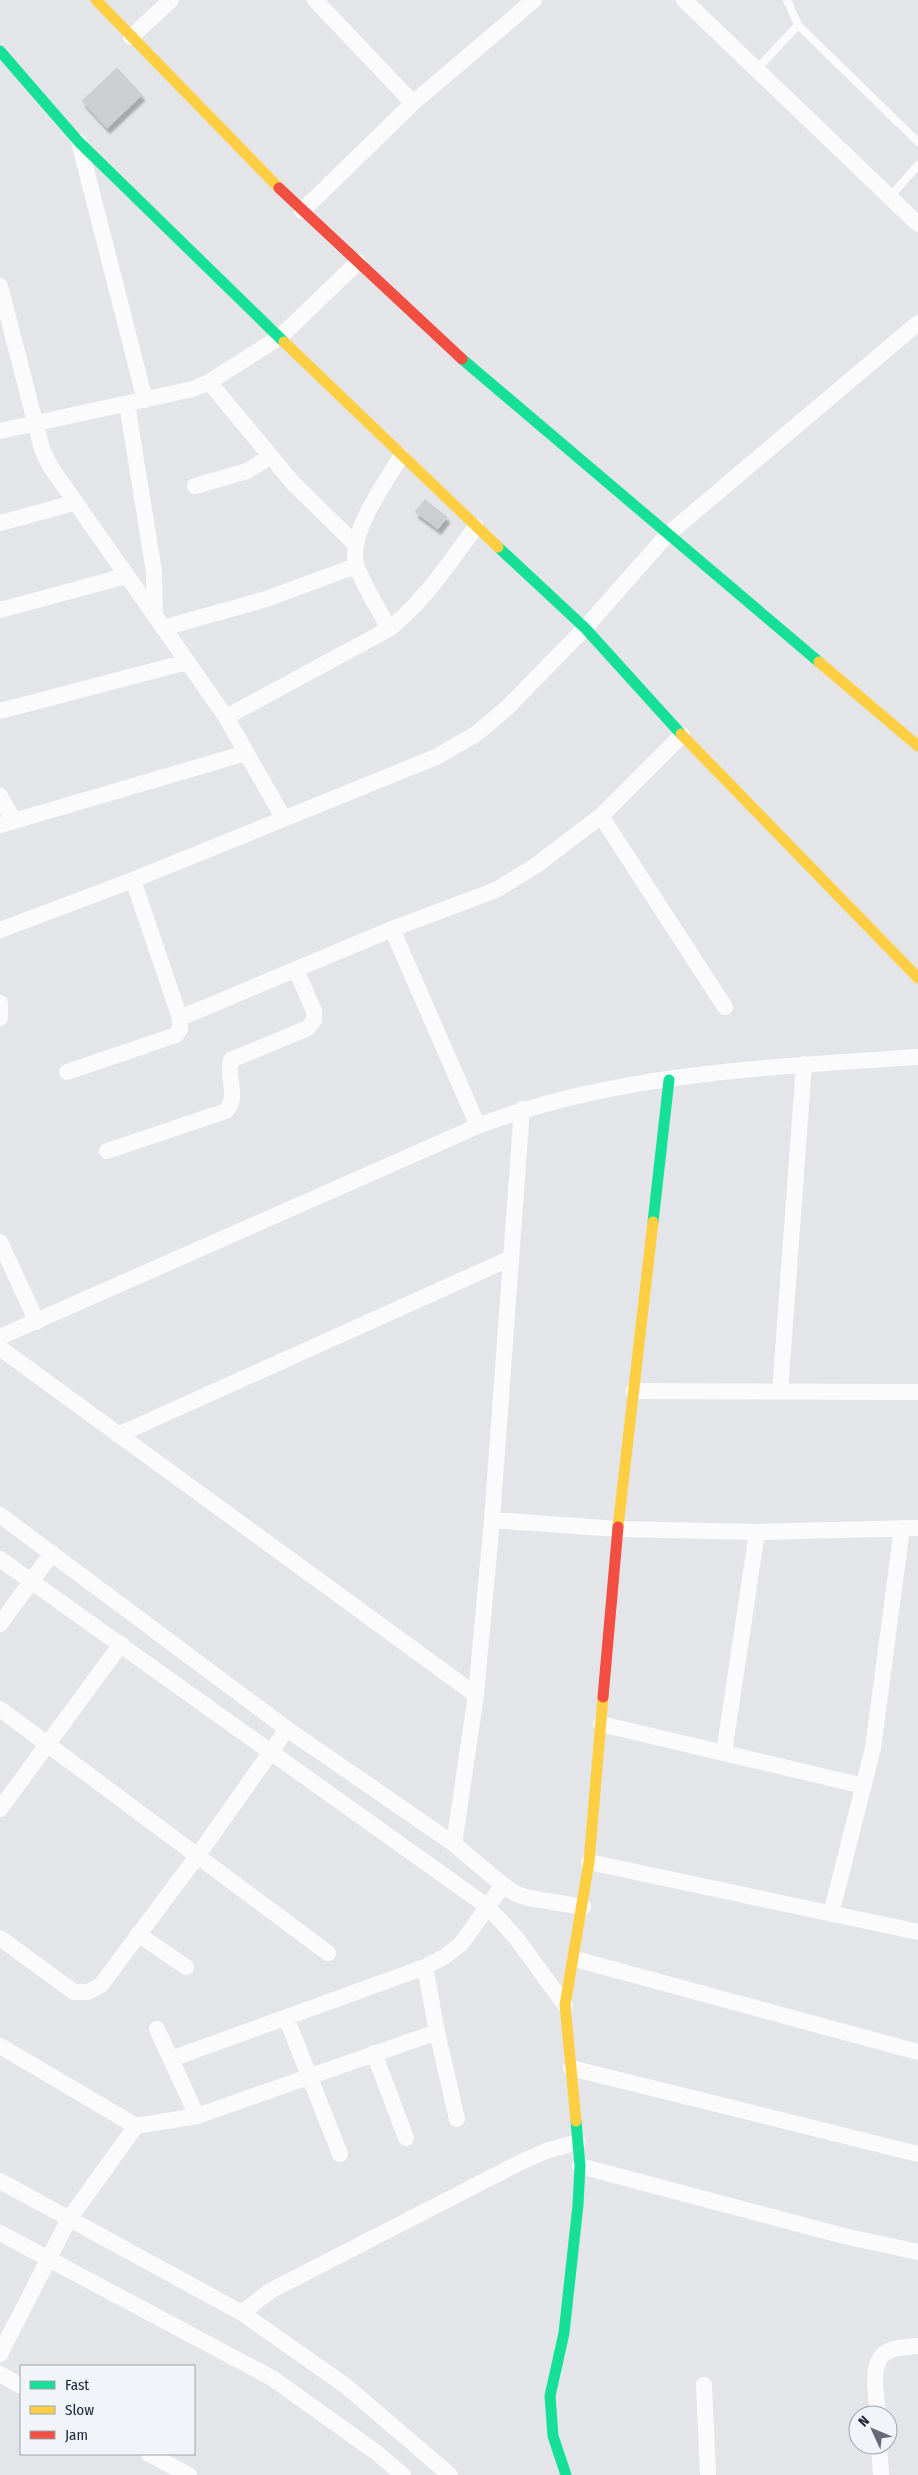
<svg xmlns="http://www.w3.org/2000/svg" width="918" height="2475" font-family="'Fira Sans Condensed',sans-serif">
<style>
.building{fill:#ccced1;stroke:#cccdd1;filter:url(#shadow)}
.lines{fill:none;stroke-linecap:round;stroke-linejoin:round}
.lane{stroke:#fbfbfc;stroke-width:8}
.street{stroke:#fbfbfc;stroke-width:16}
.fast{stroke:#16e098;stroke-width:11}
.slow{stroke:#ffcf43;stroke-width:11}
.jam{stroke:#f24e42;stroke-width:11}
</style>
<defs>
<filter id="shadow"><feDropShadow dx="3" dy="5.5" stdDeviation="1" flood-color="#0004"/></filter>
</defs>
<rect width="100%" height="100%" fill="#e3e5e9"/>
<path class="building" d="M117 68 142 95 107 128 82 101Z
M425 500 447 517 438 529 415 512Z"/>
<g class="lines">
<path class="lane" d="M798 25 918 142
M757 69 798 25 787 0
M890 197 918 165"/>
<path class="street" d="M315 0 413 103
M684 0 918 224
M131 37 171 0
M79 142 145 400
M302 211 413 103 534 0
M0 286 42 449 50 466 226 717 284 819
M209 382 293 483 355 544
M127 404 154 572 155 617
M0 431 193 389 209 382 280 337 358 262
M195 486 247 471 270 457
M0 523 74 503
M0 610 126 576
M163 628 266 599 356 566
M389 629C380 611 361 582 356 564 348 533 386 482 401 456
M0 711 187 662
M226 717 389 629C425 601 449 562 476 527
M0 796 14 821
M601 816 725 1007
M0 825 246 753
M392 929 478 1126
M0 930 133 880 436 757 476 734 507 708 585 628 667 535 918 323
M0 1003V1018
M180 1018 392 929 496 890 535 866 601 816 682 735
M67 1072 176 1035 180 1029V1018L133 880
M107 1151 226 1111C240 1094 225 1078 231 1060L308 1028 314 1020V1011L296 970
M0 1242 37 1322
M0 1337 478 1126C615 1073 772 1067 918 1057
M0 1348 476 1695
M634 1391 918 1392
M780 1392 804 1064
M118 1435 511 1258
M0 1515 287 1729 454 1844 503 1885 516 1894 529 1898 583 1907
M492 1520 618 1529 757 1532 918 1528
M0 1559 488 1907 517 1939 565 2005
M0 1624 52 1553
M0 1709 328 1953
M601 1724 864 1786
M724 1753 757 1532
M0 1809 121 1644
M454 1844 476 1695 492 1520 522 1109
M589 1862 918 1932
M831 1914 873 1748 902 1528
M138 1934 186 1967
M0 1938 74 1992H88L101 1985 198 1855 287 1729
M575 1959 918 2052
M425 1967 437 2032 457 2119
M286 2017 340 2154
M157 2029 197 2116
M0 2046 136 2126 197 2116 437 2032
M374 2053 406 2138
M171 2059 425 1967 444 1957 461 1944 503 1885
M571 2068 918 2154
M580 2166 844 2236 918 2252
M0 2181 242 2313 346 2386 450 2475
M0 2233 272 2378 377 2453 403 2475
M242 2313 270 2291 519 2163 546 2151 578 2142
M0 2354 69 2219 136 2126
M0 2374 21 2386
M704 2385 708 2475
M878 2415C877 2393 866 2356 894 2349 902 2347 910 2347 918 2346
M879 2445 881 2475
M149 2454 189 2475"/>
<path class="fast" d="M0 51 79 142 284 342
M462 359 819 662
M498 547 585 628 681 734
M653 1222 669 1080
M566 2475 553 2436 550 2396 564 2333 578 2205 580 2166 576 2121"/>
<path class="slow" d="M96 0 279 188
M284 342 498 547
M819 662 918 746
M681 734 918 978
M618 1527 653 1222
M576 2121 565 2005 589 1862 603 1697"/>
<path class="jam" d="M279 188 462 359
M603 1697 618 1527"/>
</g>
<rect x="20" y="2365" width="175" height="90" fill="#f1f4f8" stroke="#9ea2ac"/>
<rect x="30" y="2381" width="25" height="8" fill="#16e098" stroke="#9ea2ac"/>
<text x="65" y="2390" font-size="15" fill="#22263b">Fast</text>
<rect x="30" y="2406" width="25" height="8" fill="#ffcf43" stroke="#9ea2ac"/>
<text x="65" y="2415" font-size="15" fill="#22263b">Slow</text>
<rect x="30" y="2431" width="25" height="8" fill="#f24e42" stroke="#9ea2ac"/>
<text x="65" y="2440" font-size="15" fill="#22263b">Jam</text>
<g transform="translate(873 2430) rotate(314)"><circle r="24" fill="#f1f4f8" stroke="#9ea2ac"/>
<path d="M0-4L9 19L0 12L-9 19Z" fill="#666978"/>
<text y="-8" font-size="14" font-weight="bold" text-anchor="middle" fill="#22263b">N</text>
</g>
</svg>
